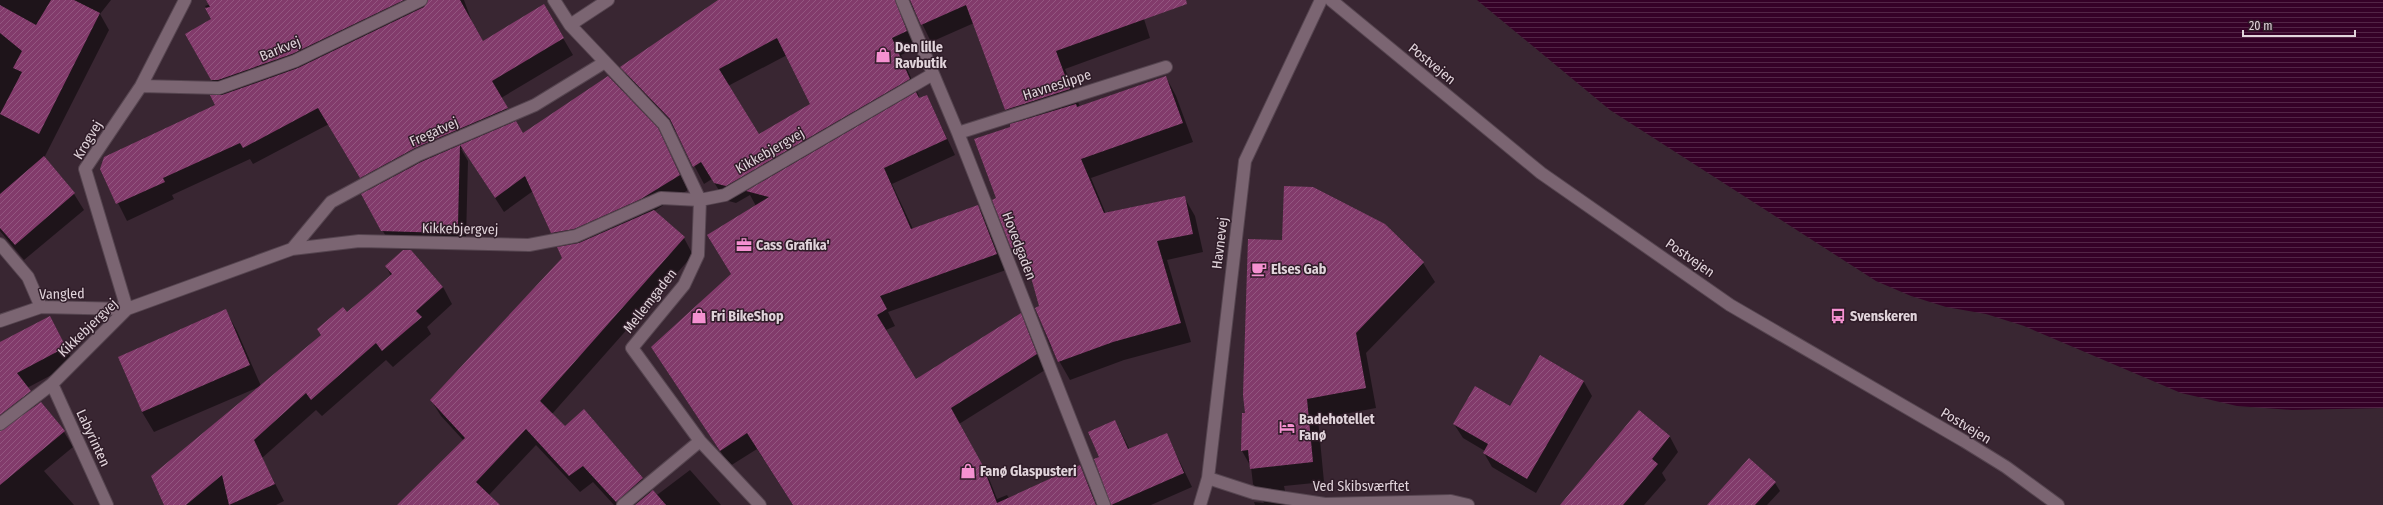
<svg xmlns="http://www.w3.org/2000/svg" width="2383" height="505" font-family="'Fira Sans Condensed',sans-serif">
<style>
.water{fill:url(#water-rules)}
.shadow{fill:#0007;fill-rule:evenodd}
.building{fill:url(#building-hatch);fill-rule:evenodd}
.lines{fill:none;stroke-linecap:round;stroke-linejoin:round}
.street-casing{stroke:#564550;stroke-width:14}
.secondary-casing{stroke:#564550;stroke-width:14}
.street{stroke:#7b6572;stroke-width:12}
.secondary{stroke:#7b6572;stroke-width:12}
.labels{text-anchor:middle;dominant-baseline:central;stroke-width:3;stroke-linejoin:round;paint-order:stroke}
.poi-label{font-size:14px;font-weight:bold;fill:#e1d4db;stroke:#2f1c28;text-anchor:start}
.street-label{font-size:14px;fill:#e1d4db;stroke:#2f1c28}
</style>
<defs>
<pattern id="water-rules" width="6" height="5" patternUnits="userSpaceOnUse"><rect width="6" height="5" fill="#350127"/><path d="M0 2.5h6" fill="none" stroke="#522546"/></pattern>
<pattern id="building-hatch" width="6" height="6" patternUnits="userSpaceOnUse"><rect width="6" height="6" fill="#823b6b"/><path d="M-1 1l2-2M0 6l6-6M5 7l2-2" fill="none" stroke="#935680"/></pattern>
</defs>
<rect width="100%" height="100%" fill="#392632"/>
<path class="water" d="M1477 0H2383V408L2292 410 2237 406 2181 393 2024 326 1986 314 1946 307 1911 296 1876 281 1610 110Z"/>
<path class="shadow" d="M0 0H111L100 14 109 30 44 158 74 194 84 210 24 260 0 231Z
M220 0H464L472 22 483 42 544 6 573 55 501 98 516 123 523 135 657 129 688 190 654 211 684 238 693 255 552 414 565 427 584 410 643 479 651 493 657 495 690 470 721 505H614L593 482 580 492 536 445 487 497 491 505H398L464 441 441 416 431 400 563 258 560 248 533 191 504 212 463 148 461 149 468 161 466 239 391 245 362 195 369 191 329 124 253 164 250 159 172 195 174 199 127 221 101 169 216 106 221 96 186 34 212 19 205 6Z
M720 0H1138L1150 38 1065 69 1080 107 1166 77 1176 96 1193 142 1091 178 1106 214 1184 197 1195 216 1203 252 1167 260 1191 342 1124 360 1070 380 1050 345 1036 308 1041 306 1028 264 1023 266 1012 248 994 200 997 199 1014 124 1005 110 974 23 931 42 916 11 910 10 916 48 901 55 919 96 918 97 919 99 927 96 955 155 892 184 913 229 978 206 987 222 1006 270 888 312 895 326 886 330 916 380 1020 315 1029 330 1045 370 959 424 990 481 997 499 1007 495 1009 498 1080 467 1098 505H793L757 449 730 466 662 363 732 275 756 206 750 195 736 203 725 200 712 179 704 184 677 133 631 84 622 67ZM787 55 811 105 759 135 728 86Z
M1384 225 1423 263 1435 282 1366 353 1376 408 1318 419 1324 482 1284 486 1288 505H1255L1254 502 1264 503 1253 484 1251 467 1242 451 1246 414 1283 241Z
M386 266 443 287 452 304 427 327 431 334 393 367 386 360 322 416 316 410 262 458 284 501 276 505H165L261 386 154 432 142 412 119 357 226 311 237 331 261 386 391 276Z
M58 332 74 363 27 388 38 405 64 432 73 447 44 471 74 505H0V433L4 430 0 424V343Z
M1541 356 1584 382 1592 396 1536 493 1492 467 1484 453 1485 451 1463 438 1454 424 1510 408Z
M1640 412 1670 437 1678 452 1662 473 1666 480 1644 505H1589Z
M1115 421 1130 450 1167 435 1192 487 1151 505H1113L1095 460 1100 458Z
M1775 483 1780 491 1767 505H1709Z"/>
<path class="building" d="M51 0H74L100 13 39 134 0 114 22 72 13 68 22 51 0 33V5L36 25Z
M206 0H404L292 54 218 80H211L185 34 211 19 205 8 210 7Z
M428 0H460L483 41 544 4 564 38 492 81 508 108 415 148 360 178 318 108 243 148 240 143 163 178 165 182 116 204 100 169 104 157 215 105 210 95H222L298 68 424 7Z
M718 0H895L907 31 892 38 910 79 726 186 714 183 701 162 693 167 670 119 620 67ZM777 38 810 104 759 134 719 69Z
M910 0H1186L1187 4 1056 51 1070 89 1005 110 966 5 921 25Z
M608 76 658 128 680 175 641 199 574 229 551 233 525 176 495 198 460 145 516 121 523 133Z
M1166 76 1183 123 1081 159 1104 213 1185 196 1193 234 1157 241 1181 323 1113 342 1058 362 1035 308 1039 306 1022 245 1011 248 992 200 996 198 974 139 1010 127V124L1076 104 1077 107Z
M916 92 919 98 927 95 947 139 884 168 911 229 978 205 997 254 880 296 887 309 877 315 916 379 1021 313 1037 354 951 408 982 464 997 503 1080 465 1096 505H793L747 433 720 451 651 347 731 274 707 235 769 197 746 191Z
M460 145 458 224 446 233 381 231 361 194 421 162Z
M44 156 75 193 15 245 0 228V194Z
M1284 186 1313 187 1385 224 1424 262 1356 333 1366 388 1307 399 1313 462 1250 469 1248 450 1241 451 1242 413H1245L1243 395 1248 239 1282 240Z
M654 210 685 237 540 401 565 426 584 409 643 478 616 502 583 466 569 476 526 429 476 482 500 505H397L465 438 430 400 562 258 557 247 579 243Z
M403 250H411L443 287 416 311 422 317 382 351 376 343 311 400 306 393 254 440 275 484 229 505 222 475 186 505H164L151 476 321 335 317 329 343 307 347 312 392 274 385 266Z
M226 309 250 365 142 412 118 357Z
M50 316 66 347 17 373 31 391 0 415V342Z
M1540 355 1584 381 1527 479 1483 453 1488 444 1453 424 1475 386 1510 406Z
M41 402 65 431 0 485V431Z
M1639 410 1670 436 1652 459 1658 464 1623 505H1560Z
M1115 420 1128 449 1167 433 1184 473 1111 505 1094 459 1099 457 1088 432Z
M1749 458 1776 482 1755 505H1707Z
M653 490 666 505H635Z"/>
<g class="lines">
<defs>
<path id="street" d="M554 0 570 25 664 124 700 200 698 255 684 285 632 348 700 441 760 505
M902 0 958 133 1104 505
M570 25 608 0
M141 86 219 88 295 61 421 0
M958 133 1166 67
M0 244 28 277 41 307
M292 249 331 202 418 155 535 105 605 62
M0 321 41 307 127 309 85 169 141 86 185 0
M52 384 107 505
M0 424 52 384 127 309 292 249 359 241 529 245 576 236 661 198 700 200 725 195 933 74
M1208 478 1254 493 1325 504 1451 501 1468 505
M623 505 700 441
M1200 505 1208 478 1245 161 1321 0"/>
<path id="secondary" d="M1331 0 1541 173 1730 305 1964 441 2006 467 2058 505"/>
</defs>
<use href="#street" class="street-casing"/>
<use href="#secondary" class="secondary-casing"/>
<use href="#street" class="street"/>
<use href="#secondary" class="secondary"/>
</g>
<defs>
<symbol id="shop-bare" viewBox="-9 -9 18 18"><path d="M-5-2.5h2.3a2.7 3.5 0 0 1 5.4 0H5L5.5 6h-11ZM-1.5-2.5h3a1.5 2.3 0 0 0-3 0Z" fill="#f591d1" stroke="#2f1c28" stroke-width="2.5" paint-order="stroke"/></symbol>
<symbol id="office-bare" viewBox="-9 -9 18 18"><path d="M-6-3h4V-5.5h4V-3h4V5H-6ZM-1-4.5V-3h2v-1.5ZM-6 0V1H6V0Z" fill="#f591d1" stroke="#2f1c28" stroke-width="2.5" paint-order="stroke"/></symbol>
<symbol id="cafe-bare" viewBox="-9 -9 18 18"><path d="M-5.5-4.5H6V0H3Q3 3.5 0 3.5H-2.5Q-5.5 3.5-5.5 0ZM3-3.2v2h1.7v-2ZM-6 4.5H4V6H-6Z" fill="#f591d1" stroke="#2f1c28" stroke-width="2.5" paint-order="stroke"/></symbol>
<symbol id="bus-bare" viewBox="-9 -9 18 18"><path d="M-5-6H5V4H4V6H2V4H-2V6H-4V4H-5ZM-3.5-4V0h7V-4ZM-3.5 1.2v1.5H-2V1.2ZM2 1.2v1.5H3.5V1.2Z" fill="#f591d1" stroke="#2f1c28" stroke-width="2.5" paint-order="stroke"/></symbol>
<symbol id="hotel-bare" viewBox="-9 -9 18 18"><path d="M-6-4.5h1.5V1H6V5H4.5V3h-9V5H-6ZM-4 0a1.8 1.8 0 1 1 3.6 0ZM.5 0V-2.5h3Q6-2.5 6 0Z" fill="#f591d1" stroke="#2f1c28" stroke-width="2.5" paint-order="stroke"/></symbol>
</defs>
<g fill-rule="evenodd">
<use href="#shop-bare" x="872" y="44" width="22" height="22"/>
<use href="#office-bare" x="733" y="234" width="22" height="22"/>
<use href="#cafe-bare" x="1248" y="258" width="22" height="22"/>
<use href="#shop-bare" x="688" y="305" width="22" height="22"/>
<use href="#bus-bare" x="1827" y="305" width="22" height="22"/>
<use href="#hotel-bare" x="1276" y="416" width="22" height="22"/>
<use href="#shop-bare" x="957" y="460" width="22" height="22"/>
</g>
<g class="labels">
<g class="poi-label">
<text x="895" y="47">Den lille<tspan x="895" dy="16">Ravbutik</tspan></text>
<text x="756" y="245">Cass Grafika'</text>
<text x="1271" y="269">Elses Gab</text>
<text x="711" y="316">Fri BikeShop</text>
<text x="1850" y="316">Svenskeren</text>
<text x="1299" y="419">Badehotellet<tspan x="1299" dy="16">Fanø</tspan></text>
<text x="980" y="471">Fanø Glaspusteri</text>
</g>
<g class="street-label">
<text transform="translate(280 49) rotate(-22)">Barkvej</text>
<text transform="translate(1432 64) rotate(39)">Postvejen</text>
<text transform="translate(1057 85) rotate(-18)">Havneslippe</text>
<text transform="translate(434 132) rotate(-24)">Fregatvej</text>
<text transform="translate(88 140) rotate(-59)">Krogvej</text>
<text transform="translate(770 151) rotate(-30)">Kikkebjergvej</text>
<text transform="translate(460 229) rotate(1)">Kikkebjergvej</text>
<text transform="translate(1220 243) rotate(-83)">Havnevej</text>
<text transform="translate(1019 246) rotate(69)">Hovedgaden</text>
<text transform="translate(1690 258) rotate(35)">Postvejen</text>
<text transform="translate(62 294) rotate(-1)">Vangled</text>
<text transform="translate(650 301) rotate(-52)">Mellemgaden</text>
<text transform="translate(88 328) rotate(-44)">Kikkebjergvej</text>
<text transform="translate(1966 426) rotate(31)">Postvejen</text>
<text transform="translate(93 438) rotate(65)">Labyrinten</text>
<text x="1361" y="486">Ved Skibsværftet</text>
</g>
</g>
<path d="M2243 30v6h112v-6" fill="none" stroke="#e1d4db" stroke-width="2"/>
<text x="2249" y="30" font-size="12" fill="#e1d4db" stroke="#2f1c28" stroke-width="3" paint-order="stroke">20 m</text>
</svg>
